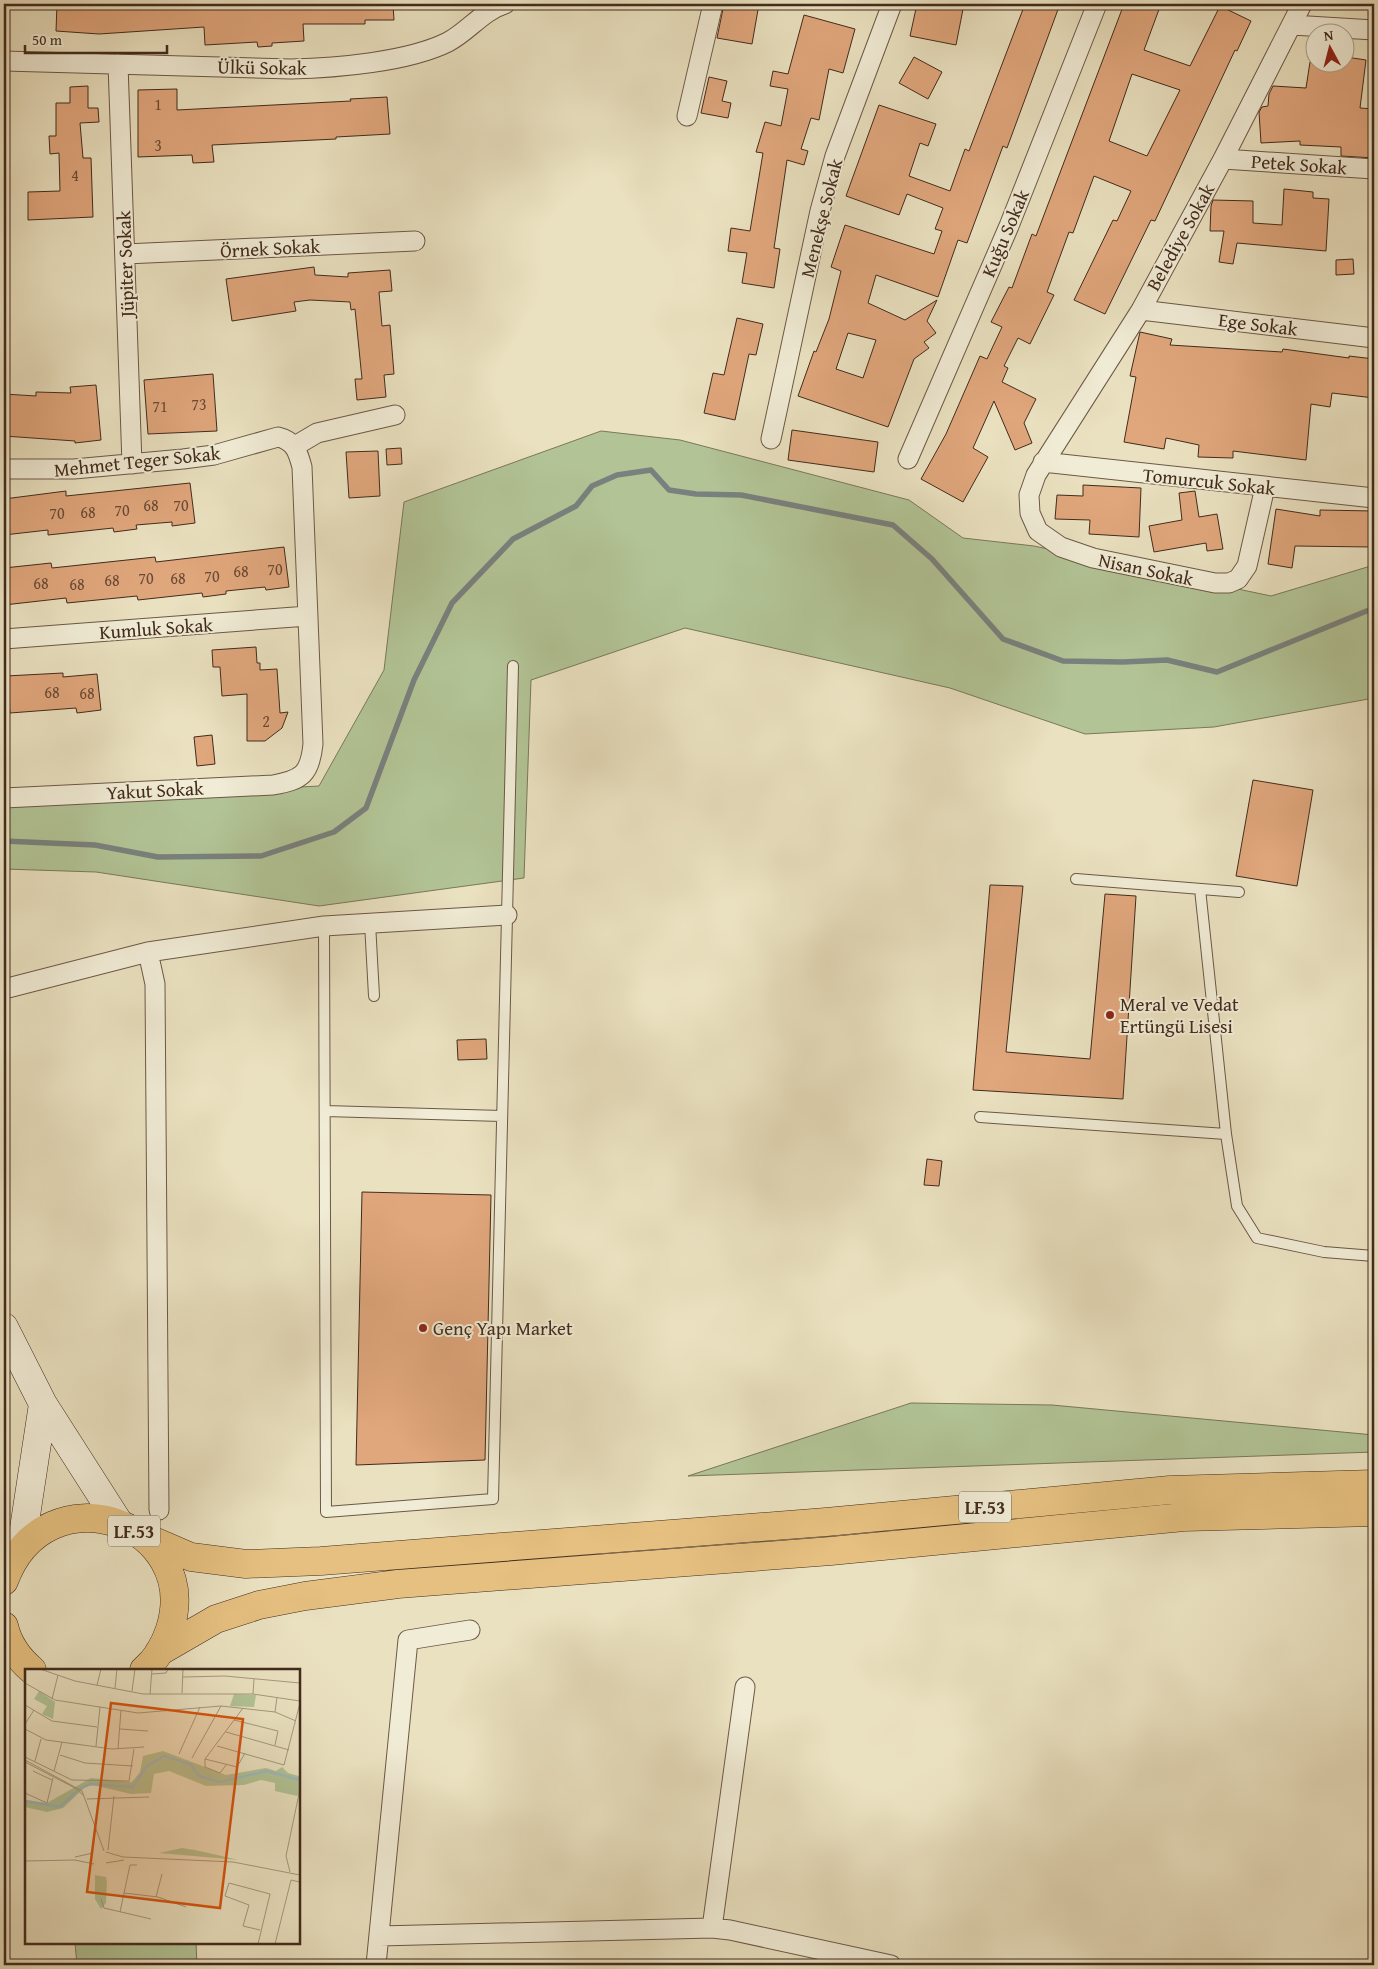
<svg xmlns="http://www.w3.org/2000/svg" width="1378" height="1969" font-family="'Gentium Book Plus',serif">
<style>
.green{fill:#b2c496;stroke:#7a785a}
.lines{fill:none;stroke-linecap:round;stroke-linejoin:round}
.stream{stroke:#79817e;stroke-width:5.5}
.building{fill:#e0a67c;stroke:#422b1d;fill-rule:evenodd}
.lane-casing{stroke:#6c5846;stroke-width:12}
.street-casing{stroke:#6c5846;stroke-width:21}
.secondary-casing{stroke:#422b1d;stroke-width:29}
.highway-casing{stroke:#422b1d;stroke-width:29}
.lane{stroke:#f1ecd6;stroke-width:10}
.street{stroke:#f1ecd6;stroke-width:19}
.secondary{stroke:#f1ecd6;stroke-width:28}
.highway{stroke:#e5c080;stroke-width:28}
.poi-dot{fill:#8f2418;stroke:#f1ecd6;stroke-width:2}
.labels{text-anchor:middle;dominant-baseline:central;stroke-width:4;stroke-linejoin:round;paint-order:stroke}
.number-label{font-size:16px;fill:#6a4a35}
.shield{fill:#f1ecd6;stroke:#766554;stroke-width:1}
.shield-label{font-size:18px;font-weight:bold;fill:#422b1d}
.street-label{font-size:19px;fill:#422b1d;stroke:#f1ecd6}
.poi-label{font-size:19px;fill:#422b1d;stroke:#f1ecd6;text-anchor:start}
.inset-river{fill:none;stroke:#9ebabe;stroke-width:2.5}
.inset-road{fill:none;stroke:#a7987f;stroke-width:1}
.view{fill:#d7540e;fill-opacity:0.15;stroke:#d7540e;stroke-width:2.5}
.inset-edge{fill:none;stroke:#422b1d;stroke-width:2.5}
</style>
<rect width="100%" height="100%" fill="#eae1c0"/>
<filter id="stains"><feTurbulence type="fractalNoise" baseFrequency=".004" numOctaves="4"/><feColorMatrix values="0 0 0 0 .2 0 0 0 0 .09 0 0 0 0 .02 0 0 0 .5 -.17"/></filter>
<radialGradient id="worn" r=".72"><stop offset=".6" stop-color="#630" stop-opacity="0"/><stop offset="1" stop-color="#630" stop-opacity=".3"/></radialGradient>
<path class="green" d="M601 431 680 440 909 500 963 538 1034 546 1271 596 1374 565V698L1214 727 1085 734 950 688 685 628 531 680 524 878 319 906 96 872 4 869V789L183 793 319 786 384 670 404 502Z
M911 1403 1052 1405 1374 1435V1452L688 1476Z
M75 1943H196L197 1965H77Z"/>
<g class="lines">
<path class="stream" d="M4 841 95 845 158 857 261 856 334 832 366 808 414 680 452 603 513 539 576 506 592 486 617 475 651 470 669 490 696 494 741 495 893 525 932 559 1003 639 1063 661 1123 662 1167 660 1217 672 1374 608"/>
</g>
<path class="building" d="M57 4H393L394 20H365V24H303L304 41 272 43V46L258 47 257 42 205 45 204 27 99 34 56 31Z
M724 4H759L752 44 717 38Z
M917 4H964L956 45 910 36Z
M1025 4H1060L1007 148 1003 146 967 243 958 240 938 297 876 275 868 303 905 320 937 300 927 321 936 333 924 342 929 348 914 359 888 427 798 396 814 351 816 352 829 319 841 271 831 267 845 225 934 254 942 231 935 229 943 208 907 194 899 215 846 196 879 105 936 124 928 146 920 143 909 176 950 191 965 149 969 151ZM848 333 876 340 863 378 836 369Z
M1124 4H1161L1144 50 1190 66 1220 6 1251 21 1237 51 1235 50 1155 221 1151 220 1105 314 1074 300 1113 220 1117 221 1131 191 1094 176 1073 233 1069 232 1047 292 1054 295 1030 344 1018 338 1004 366 1008 368 1002 382 1036 399 1024 423 1032 443 1015 450 994 401 973 448 988 457 963 502 921 479 946 434 980 356 987 359 1002 327 991 322 1009 287 1012 288 1032 234 1036 236ZM1132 74 1180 90 1147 156 1109 141Z
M804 15 855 29 843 73 829 69 819 120 811 118 801 149 808 151 804 165 787 160 774 248 780 249 774 288 742 283 747 253 728 251 731 228 750 231 763 153 756 152 765 122 781 126 788 89 770 86 773 71 788 74Z
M914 57 942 72 928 99 899 83Z
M1346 57 1366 60 1360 108 1374 109V158L1341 156V147L1300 145V141L1261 143 1259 112 1262 107 1268 106 1269 94 1273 86 1306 88 1310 62H1346Z
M709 77 727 81 722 101 731 103 728 118 701 113Z
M88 86V108H98L99 122 80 123 83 158H91L93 217 28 220V192L60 191 59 153 50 154 49 136H56V103H70V87Z
M177 89V110L351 101 350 99 387 97 390 134 336 137V139L212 145 214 162 193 163 192 155 138 157V90Z
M1284 189 1313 192V198L1329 199 1326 251 1237 243 1233 264 1219 262 1224 231H1210L1211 206 1213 200 1253 201V223L1282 225Z
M1353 259 1354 274 1336 275V260Z
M314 267 315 275 348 277V273L390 270 392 291 379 292 382 326 390 325 394 374 384 375 386 397 357 400 355 379H362L355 309 351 310 350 302 310 300 294 302 296 311 232 321 226 279Z
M737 318 763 324 756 355 749 354 735 420 704 413 713 373 724 375Z
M1140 332 1172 339 1170 345 1282 352 1283 349 1349 358V356L1374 359V398L1332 393 1330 407 1311 404 1306 460 1233 451V458L1198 457 1199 445 1166 438 1164 449 1124 442 1136 377 1130 376Z
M213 374 217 431 148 434 144 380Z
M96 385 101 440 75 443V441L4 436V394L36 396V392L71 393 70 387Z
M792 430 878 442 874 472 788 460Z
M401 448 402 464 387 465 386 449Z
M378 451 380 496 349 498 346 452Z
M190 483 195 523 172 526V522L136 525 137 529 114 532 113 528 48 535V530L4 535V499L66 491V496Z
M1083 485 1141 488 1139 537 1089 534 1090 520 1055 519 1057 495 1083 496Z
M1195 491 1199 517 1217 514 1223 549 1207 551 1206 543 1154 552 1149 526 1182 520 1179 493Z
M1276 509 1320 516V510L1373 511 1372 547 1295 546 1292 568 1268 564Z
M284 547 289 587 266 590 265 587 226 591V594L203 597 202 593 138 600 137 596 67 603 66 598 4 605V568L51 563 52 568 155 557 156 562Z
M256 647 257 663H260V670L277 669 280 713 288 712 282 728 265 741H247V694L222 696 220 667H213L212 650Z
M63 673V677L97 674 101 710 77 713 76 708 10 713 6 676Z
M212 735 215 764 197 766 194 737Z
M1253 780 1313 790 1297 886 1236 876Z
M990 885 1023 886 1006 1052 1090 1059 1105 894 1136 896 1123 1099 973 1090Z
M486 1039 487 1059 458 1060 457 1040Z
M927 1159 942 1161 939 1186 924 1185Z
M362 1192 491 1195 485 1460 356 1465Z"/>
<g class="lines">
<defs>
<path id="lane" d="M1076 879 1239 892
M1200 889 1226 1134
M370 923 374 996
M324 926 326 1512 493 1499 513 666
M325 1111 502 1116
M980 1117 1226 1134 1237 1206 1257 1238 1324 1252 1374 1256"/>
<path id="street" d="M1292 25 1374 30
M4 61 291 69C336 68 408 62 448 42 469 31 482 11 505 4
M118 64 132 464
M687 116 713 4
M1223 159 1374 169
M125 254 415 241
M1141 310 1374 338
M771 439 820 211 835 156 892 4
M295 446 317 433 395 415
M908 459 1009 226 1097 4
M1043 462 1374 498
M4 469H74L183 459 214 455 278 437C295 441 298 452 302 467L313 744C310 774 302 780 273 785L4 798
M1265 487 1247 566 1238 579 1229 583H1215L1093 558 1061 547 1038 531 1030 513 1029 495 1036 475 1141 310 1223 159 1302 4
M4 639 308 616
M148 952 155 984 159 1510
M4 989 148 952 324 926 507 915
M712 1928 745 1687
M379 1936 712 1928 730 1930 891 1965
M376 1965 408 1640 470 1630"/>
<path id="secondary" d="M4 1327 43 1404 119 1523
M21 1548 43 1404"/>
<path id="highway" d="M142 1536 191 1557 246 1564 321 1561 826 1522 1170 1490 1374 1484
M4 1581C46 1467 203 1523 170 1629 165 1644 156 1660 144 1670
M4 1626C8 1644 18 1658 32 1670
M159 1652 216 1619 259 1605 305 1596 398 1584 831 1551 1184 1517 1374 1512"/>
</defs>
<use href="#lane" class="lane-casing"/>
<use href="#street" class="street-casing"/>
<use href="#secondary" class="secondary-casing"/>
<use href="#highway" class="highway-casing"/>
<use href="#lane" class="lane"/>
<use href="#street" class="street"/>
<use href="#secondary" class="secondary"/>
<use href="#highway" class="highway"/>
</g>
<g class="poi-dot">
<circle cx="1110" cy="1015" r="5"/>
<circle cx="423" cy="1328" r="5"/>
</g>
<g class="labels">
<g class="number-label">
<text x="158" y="104">1</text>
<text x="158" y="145">3</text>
<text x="75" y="175">4</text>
<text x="199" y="404">73</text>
<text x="160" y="406">71</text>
<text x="151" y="505">68</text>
<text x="181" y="505">70</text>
<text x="122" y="510">70</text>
<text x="88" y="512">68</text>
<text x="57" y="513">70</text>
<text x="275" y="569">70</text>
<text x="241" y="571">68</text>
<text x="212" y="576">70</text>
<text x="146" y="578">70</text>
<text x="178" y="578">68</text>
<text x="112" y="580">68</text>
<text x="41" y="583">68</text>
<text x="77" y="584">68</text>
<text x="52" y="692">68</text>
<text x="87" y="693">68</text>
<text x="266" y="721">2</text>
</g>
<g class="shield">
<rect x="959" y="1491.5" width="52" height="31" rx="4"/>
<rect x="108" y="1515.5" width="52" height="31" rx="4"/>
</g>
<g class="shield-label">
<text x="985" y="1507">LF.53</text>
<text x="134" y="1531">LF.53</text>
</g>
<g class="street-label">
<text transform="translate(262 67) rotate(1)">Ülkü Sokak</text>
<text transform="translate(1299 164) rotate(4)">Petek Sokak</text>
<text transform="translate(821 218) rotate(-76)">Menekşe Sokak</text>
<text transform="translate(1005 233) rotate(-67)">Kuğu Sokak</text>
<text transform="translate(1180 237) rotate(-61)">Belediye Sokak</text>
<text transform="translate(270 248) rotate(-3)">Örnek Sokak</text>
<text transform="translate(125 264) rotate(-92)">Jüpiter Sokak</text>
<text transform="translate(1258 324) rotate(7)">Ege Sokak</text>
<text transform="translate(137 461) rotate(-6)">Mehmet Teger Sokak</text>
<text transform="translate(1209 481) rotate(6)">Tomurcuk Sokak</text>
<text transform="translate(1146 569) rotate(12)">Nisan Sokak</text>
<text transform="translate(156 628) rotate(-4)">Kumluk Sokak</text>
<text transform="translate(155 790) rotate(-3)">Yakut Sokak</text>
</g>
<g class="poi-label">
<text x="1120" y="1004">Meral ve Vedat<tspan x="1120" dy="22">Ertüngü Lisesi</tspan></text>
<text x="433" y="1328">Genç Yapı Market</text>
</g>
</g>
<g transform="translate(25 1669)">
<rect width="275" height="275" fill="#eae1c0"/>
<path d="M14 22 30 33 28 50 17 45 22 37 9 30ZM209 25 231 26 229 38 205 37ZM138 82 201 106 241 99 251 102 257 98 263 104 274 107 275 101V124L272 127 250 122V114L236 111 219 116 181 117 144 102 129 105 126 124 106 125 68 116 60 118 38 139 22 143 0 138V131L22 134 66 109 107 113 115 103 118 87ZM157 179 170 181 214 191 134 184ZM70 206 81 208 82 213 81 234 76 240 70 230Z" fill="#b2c496"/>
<path class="inset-river" d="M55 120 65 115 108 118 122 97 139 87 165 95 174 107 195 113 242 102 275 111M0 132 35 138 52 122"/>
<path class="inset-road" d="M15 0 50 12 118 25H228L275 32M127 5 141 4 143 0M158 8 200 7 275 14M0 14 30 31 113 44 196 37 250 43 271 52M72 16 76 0M90 19 92 0M107 22 110 0M157 24 158 0M125 25 127 0M228 25 229 10M27 30 33 6M0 36 27 52 72 58M250 43 252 28M209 51 253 62 250 76M0 55 9 41M0 60 21 71 87 80 119 78M95 60 123 62M201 63 264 81M71 77 75 38M192 77 259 96 275 34M93 80 96 41M154 85 175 38M35 86 60 94 108 97M0 88 47 111 104 112 109 80M167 89 196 37M180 90 218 39M180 90 212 98 220 84M180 90V98L195 104 201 96M0 91 57 122 79 182M10 92 16 70M0 93 50 119 58 126M8 102 27 111M29 102 37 73M0 124 22 134 28 109M62 130 124 128M83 181 89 127M81 183 98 188 208 193 275 206M50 188 68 184M0 192 50 191 69 195M81 194 99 191M265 203 261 187 275 120M99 224 133 228 161 238M131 228 137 205M76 230 79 239 126 250M95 243 105 196H112M233 275 245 225 204 214 200 227 224 236 218 257 235 261M250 275 266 211 275 213"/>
<path class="view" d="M86 34 218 50 195 239 62 223Z"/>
<rect width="275" height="275" class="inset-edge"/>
</g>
<rect width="1378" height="1969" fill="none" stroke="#eae1c0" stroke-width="20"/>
<rect x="5" y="5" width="1368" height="1959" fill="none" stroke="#422b1d" stroke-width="2.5"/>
<rect x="10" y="10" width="1358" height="1949" fill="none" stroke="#422b1d"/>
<g transform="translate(1330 48) rotate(353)"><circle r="24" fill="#f1ecd6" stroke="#ab9f8c"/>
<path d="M0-4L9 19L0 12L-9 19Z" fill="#8f2418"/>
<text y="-8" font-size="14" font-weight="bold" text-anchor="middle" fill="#422b1d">N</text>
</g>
<path d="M25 45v8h142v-8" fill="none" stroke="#422b1d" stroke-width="2.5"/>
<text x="32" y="45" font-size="15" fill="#422b1d" stroke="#f1ecd6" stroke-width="4" paint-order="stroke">50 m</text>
<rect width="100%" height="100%" filter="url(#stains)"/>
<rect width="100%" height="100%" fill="url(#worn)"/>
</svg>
